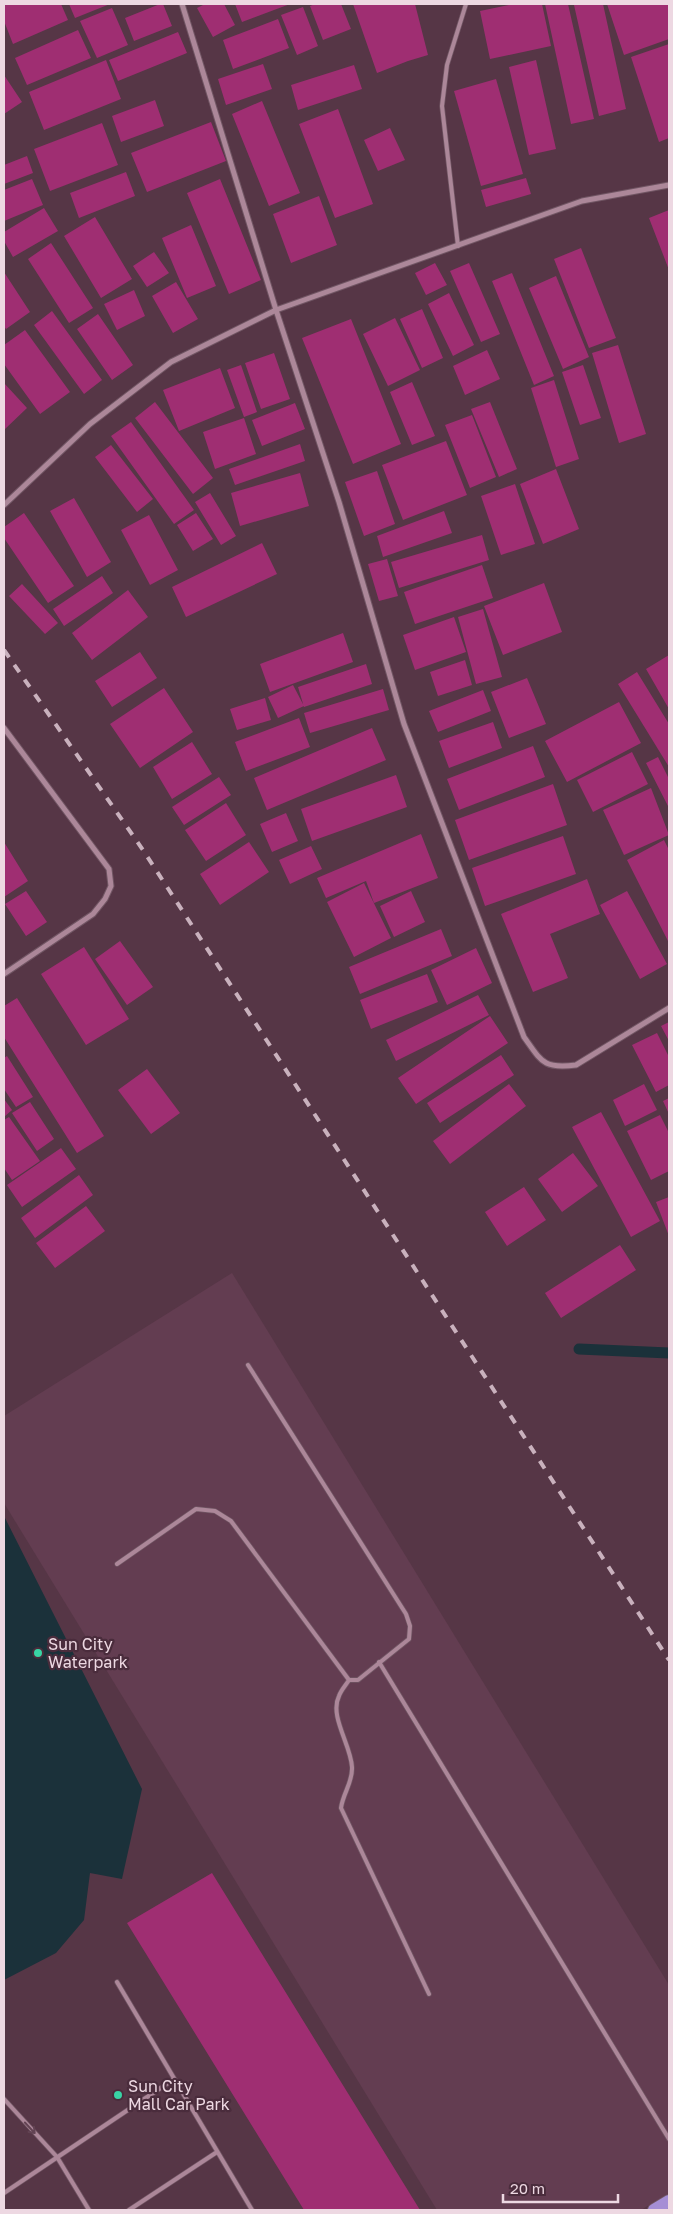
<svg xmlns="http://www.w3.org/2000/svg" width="673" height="2214" font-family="'Golos Text',sans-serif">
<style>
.built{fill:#633d51}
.water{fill:#1b313a}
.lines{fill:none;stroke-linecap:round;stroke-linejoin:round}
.stream{stroke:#1b313a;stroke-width:11}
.building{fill:#9f2e72}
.service-casing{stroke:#705563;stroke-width:5.5}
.minor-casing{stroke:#705563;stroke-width:7}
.primary-casing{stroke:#705563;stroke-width:14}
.service{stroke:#ac8799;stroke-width:4}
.minor{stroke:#ac8799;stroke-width:5}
.primary{stroke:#a58ed5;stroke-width:12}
.rail{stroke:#c9b1bd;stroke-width:4;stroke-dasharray:9 9;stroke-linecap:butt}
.oneway{stroke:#624353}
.poi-dot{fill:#39d4a5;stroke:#4a2c3c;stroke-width:2}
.labels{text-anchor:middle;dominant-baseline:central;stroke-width:4.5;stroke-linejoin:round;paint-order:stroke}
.poi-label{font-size:16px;fill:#edd8e2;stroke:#4a2c3c;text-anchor:start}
</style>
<rect width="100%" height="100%" fill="#563646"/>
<path class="built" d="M232 1273 669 1985V2193L641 2210H437L4 1503V1416Z"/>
<path class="water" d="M4 1516 142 1789 122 1879 90 1873 84 1920 56 1953 4 1980Z"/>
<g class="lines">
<path class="stream" d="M579 1349 669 1353"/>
</g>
<path class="building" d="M4 4H61L68 20 13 44 4 21Z
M69 4H110L75 18Z
M160 4H163L172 26 134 41 125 18Z
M205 4H224L235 25 213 37 197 8Z
M235 4H290L242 22Z
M315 4H341L351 29 323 40 310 6Z
M353 4H415L428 55 408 61 377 73Z
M513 4H542L551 46 490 59 480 11Z
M545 4H568L594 119 571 124Z
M580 4H603L626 109 599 116 574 5Z
M607 4H669V39L624 55Z
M303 7 318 46 297 55 281 15Z
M112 8 128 45 97 58 80 21Z
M278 19 289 48 233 69 223 40Z
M78 30 91 58 27 85 15 58Z
M178 32 187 53 118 81 109 60Z
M669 44V138L659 142 631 57Z
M106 60 121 99 44 130 29 92Z
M536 60 556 149 529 155 509 67Z
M263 64 272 89 226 105 218 79Z
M354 65 362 89 298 110 291 85Z
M4 75 22 102 4 114Z
M496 79 523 174 481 186 454 91Z
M155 100 164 126 121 142 112 116Z
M262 101 300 193 269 206 232 114Z
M338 109 373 204 335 218 299 124Z
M211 122 226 161 147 192 131 153Z
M102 123 118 165 50 191 34 149Z
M390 128 405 160 378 171 364 140Z
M27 156 33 173 4 184V165Z
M126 172 135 196 79 218 70 193Z
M526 178 531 194 486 207 481 190Z
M32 179 43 205 4 221V190Z
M220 179 261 280 229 294 187 193Z
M319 196 337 245 291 263 273 214Z
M44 208 58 231 13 257 4 241V232Z
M669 210V270L649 218Z
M95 217 132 279 101 298 64 236Z
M191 225 216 286 187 298 162 238Z
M51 243 93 308 69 323 28 259Z
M581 248 616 338 589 348 554 259Z
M154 252 169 273 147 287 133 266Z
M435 263 447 285 426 295 415 273Z
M469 263 500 334 481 342 450 271Z
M4 272 30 312 6 329 4 326Z
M512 273 554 376 534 385 492 281Z
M556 276 589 357 563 369 529 288Z
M176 282 198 319 173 333 152 296Z
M134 290 145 316 117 330 104 304Z
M449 293 474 345 453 356 428 304Z
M422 309 443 358 422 368 400 319Z
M52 311 102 380 84 394 34 325Z
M98 314 133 365 112 380 77 329Z
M395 318 420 370 388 386 363 334Z
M351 319 401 444 353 464 302 338Z
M25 330 70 392 40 414 4 364V345Z
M618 345 646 434 619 443 592 353Z
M487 350 500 379 465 395 453 366Z
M274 353 290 399 261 409 245 363Z
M241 365 257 412 244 417 227 370Z
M583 365 601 418 580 425 562 372Z
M220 368 235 408 179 431 163 390Z
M554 380 579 459 556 467 531 388Z
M412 382 435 436 412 445 390 392Z
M4 383 27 408 4 430Z
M155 402 213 478 193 494 135 418Z
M490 402 517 469 499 477 471 409Z
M295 403 305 429 262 446 252 420Z
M472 415 496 477 470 488 445 425Z
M244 418 256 454 215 469 203 432Z
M131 422 194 510 174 524 111 436Z
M446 441 467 495 403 520 382 465Z
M300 444 305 461 235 485 229 469Z
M111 445 153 499 137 512 95 457Z
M556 469 579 529 543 544 520 484Z
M377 471 395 524 364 536 345 482Z
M300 473 309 506 240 526 231 493Z
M515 484 535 544 501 555 481 496Z
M210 493 236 536 221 545 195 502Z
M74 498 111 562 87 577 50 511Z
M444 511 452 533 383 557 377 536Z
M24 513 74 586 48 603 4 538V527Z
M196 513 213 539 193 551 177 525Z
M149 515 178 570 150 585 121 530Z
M482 535 489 560 399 588 391 562Z
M262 543 277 574 186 617 172 587Z
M387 559 398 596 379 601 368 564Z
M482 565 493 598 415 624 404 592Z
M102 576 113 593 64 626 53 609Z
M544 583 562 632 503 655 484 606Z
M22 584 58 623 45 634 9 596Z
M128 590 148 617 92 660 72 633Z
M483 609 502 677 476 684 458 617Z
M454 617 466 652 415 670 403 635Z
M343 633 353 662 270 692 260 664Z
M140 652 157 678 112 707 95 681Z
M669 655V709L646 669Z
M465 660 472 685 438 696 430 672Z
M366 664 372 684 304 707 298 687Z
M637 672 669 724V767L618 684Z
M527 678 546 724 509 738 491 692Z
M293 685 304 706 278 718 268 697Z
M164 688 193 732 140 768 110 724Z
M383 689 389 710 310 733 304 713Z
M483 690 491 711 438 732 429 711Z
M265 698 271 720 237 730 230 709Z
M619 702 641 743 567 782 545 741Z
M299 718 310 747 246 771 235 742Z
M493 722 502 748 449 768 439 741Z
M372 728 386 760 267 810 254 778Z
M192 742 212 774 172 799 153 767Z
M533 746 545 777 459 810 447 779Z
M632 752 648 784 593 812 577 780Z
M658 757 669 779V808L646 763Z
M396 775 407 807 312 841 301 809Z
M219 777 231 795 184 825 172 807Z
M553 784 567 825 469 860 455 820Z
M651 788 669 835 624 855 603 810Z
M226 803 246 835 206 861 185 830Z
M286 813 298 841 272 852 260 824Z
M421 834 438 878 374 903 366 881 326 898 317 878Z
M563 836 576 874 485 906 472 868Z
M664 840 669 850V943L627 860Z
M4 842 28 881 4 897Z
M249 842 269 872 220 905 200 874Z
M311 846 322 869 290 884 279 860Z
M587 879 600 914 550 934 568 978 533 992 501 914Z
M364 883 391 938 354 957 327 902Z
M26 891 47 922 26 936 5 904Z
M411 891 425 922 394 937 380 906Z
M627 891 667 964 640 979 600 905Z
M441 929 452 956 360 994 349 967Z
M120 941 153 987 127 1005 95 959Z
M84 947 129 1019 86 1045 41 974Z
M476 948 492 983 447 1005 431 970Z
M427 974 438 1002 371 1029 360 1000Z
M478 995 489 1015 396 1061 386 1040Z
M17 998 104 1136 77 1153 4 1037V1006Z
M490 1016 508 1043 416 1104 398 1078Z
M669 1022V1041L661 1026Z
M657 1033 669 1057V1085L656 1092 632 1045Z
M501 1055 514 1075 440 1123 427 1103Z
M7 1056 33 1097 16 1107 4 1089V1058Z
M147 1069 180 1113 151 1134 118 1090Z
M509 1084 526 1106 450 1164 433 1141Z
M644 1084 657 1110 625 1126 613 1100Z
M669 1098V1114L663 1101Z
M4 1099 12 1110 4 1117Z
M30 1102 54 1139 37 1151 12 1113Z
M601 1112 660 1221 631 1237 572 1127Z
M660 1115 669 1133V1171L651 1180 627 1131Z
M9 1117 40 1161 12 1180 4 1168V1120Z
M61 1148 76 1169 22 1207 7 1185Z
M573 1153 598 1186 562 1212 538 1179Z
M79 1175 93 1195 35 1238 21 1218Z
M524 1187 546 1220 507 1246 485 1212Z
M669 1197V1236L656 1202Z
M86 1206 105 1231 55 1268 36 1243Z
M620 1245 636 1270 561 1318 545 1293Z
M212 1873 420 2210H304L127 1923Z"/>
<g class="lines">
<defs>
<path id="service" d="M458 246 442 106 447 65 466 4
M117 1564 196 1509 215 1511 231 1521 349 1680H358L409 1639 410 1626 406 1614 248 1365
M379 1662 669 2139
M349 1680C346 1685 341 1690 339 1696 329 1716 351 1745 352 1767 353 1782 343 1793 341 1808L429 1994
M117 1982 252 2210
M4 2099 57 2157 89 2210
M4 2193 174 2079
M129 2210 217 2152"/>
<path id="minor" d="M182 4 276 310 339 502 404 724 524 1037C542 1062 543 1069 576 1065L669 1008
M4 505 90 424 171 362 276 310 582 201 669 185
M4 728 109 869 111 886 105 899 93 914 4 974"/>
<path id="primary" d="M654 2210 669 2201"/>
</defs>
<use href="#service" class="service-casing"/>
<use href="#minor" class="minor-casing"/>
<use href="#primary" class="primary-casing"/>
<use href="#service" class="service"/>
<use href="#minor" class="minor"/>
<use href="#primary" class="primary"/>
<path class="rail" d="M4 650 143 850 669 1660"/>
</g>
<defs><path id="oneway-shaft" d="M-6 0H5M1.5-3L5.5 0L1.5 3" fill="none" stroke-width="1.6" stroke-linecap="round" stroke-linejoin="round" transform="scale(1.25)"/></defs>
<use class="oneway" href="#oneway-shaft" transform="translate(30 2128) rotate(47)"/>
<g class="poi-dot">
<circle cx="38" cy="1653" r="5"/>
<circle cx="118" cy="2095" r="5"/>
</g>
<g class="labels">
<g class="poi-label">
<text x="48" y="1644">Sun City<tspan x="48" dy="18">Waterpark</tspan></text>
<text x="128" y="2086">Sun City<tspan x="128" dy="18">Mall Car Park</tspan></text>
</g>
</g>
<rect width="673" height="2214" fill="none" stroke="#edd8e2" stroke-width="10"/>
<path d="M503 2194v8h115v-8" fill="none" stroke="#edd8e2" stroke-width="2.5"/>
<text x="510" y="2194" font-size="15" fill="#edd8e2" stroke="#4a2c3c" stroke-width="4" paint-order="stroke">20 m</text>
</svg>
